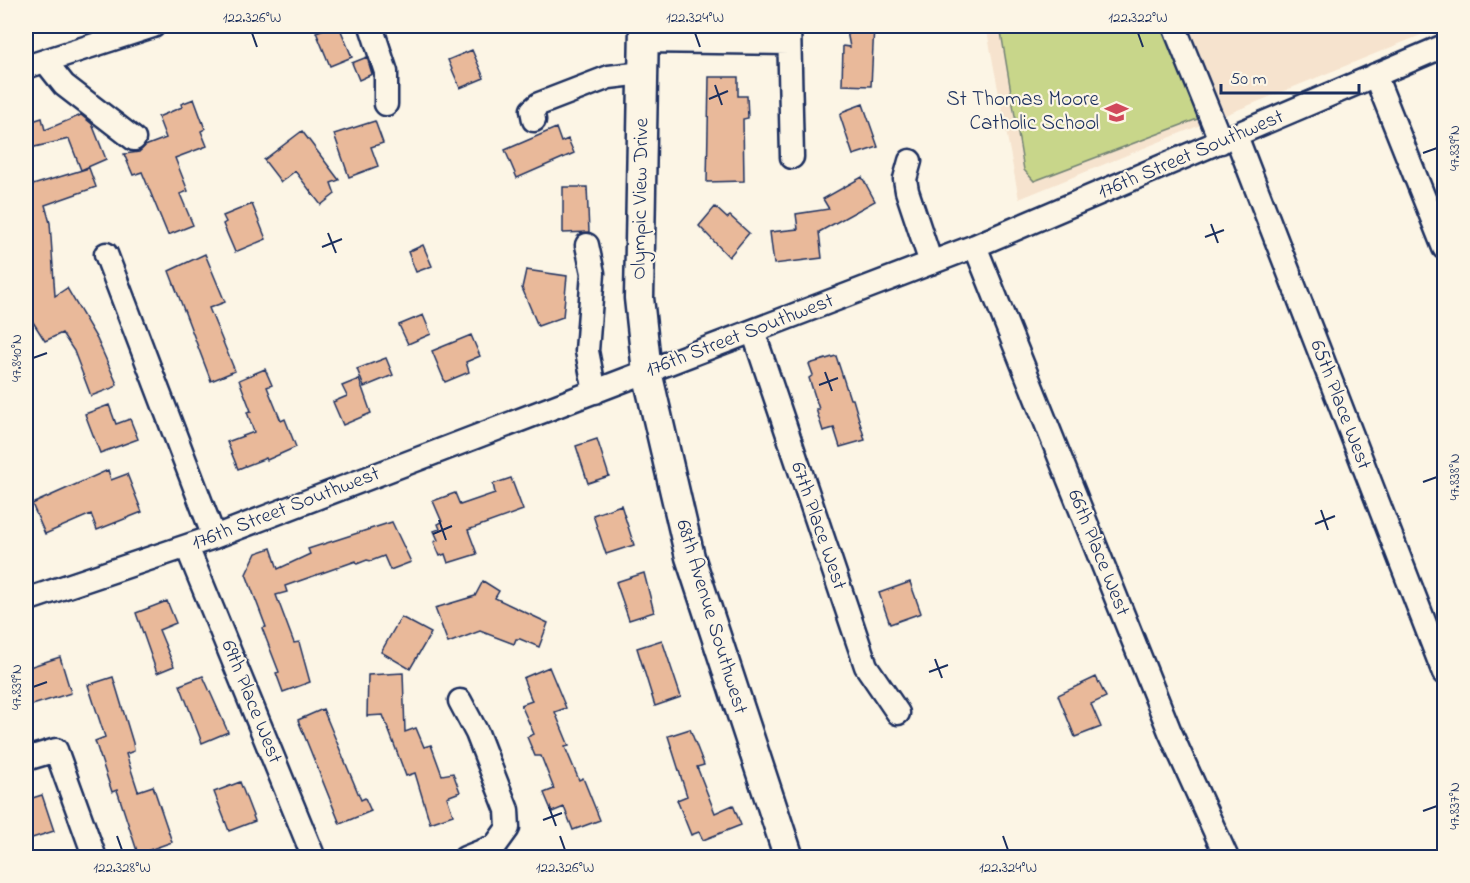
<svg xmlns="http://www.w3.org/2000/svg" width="1470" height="883" font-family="'Indie Flower',sans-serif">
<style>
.built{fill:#f6e3ce}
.green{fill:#c8d68a;stroke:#728274;stroke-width:1.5}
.building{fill:#e9b99a;stroke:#1b2f5e;stroke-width:1.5}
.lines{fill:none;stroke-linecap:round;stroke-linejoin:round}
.minor-casing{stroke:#1b2f5e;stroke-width:27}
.major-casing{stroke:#1b2f5e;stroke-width:33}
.minor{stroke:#fcf5e5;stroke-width:22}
.major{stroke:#fcf5e5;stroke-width:28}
.ticks{fill:none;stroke:#1b2f5e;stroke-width:2}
.labels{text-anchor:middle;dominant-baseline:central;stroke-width:4.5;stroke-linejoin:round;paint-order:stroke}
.poi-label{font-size:21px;fill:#1b2f5e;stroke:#fcf5e5;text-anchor:end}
.street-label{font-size:21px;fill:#1b2f5e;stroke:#fcf5e5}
.neatline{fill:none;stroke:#1b2f5e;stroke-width:2}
.ticks-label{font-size:15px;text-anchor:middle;fill:#1b2f5e}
</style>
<rect width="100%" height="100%" fill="#fcf5e5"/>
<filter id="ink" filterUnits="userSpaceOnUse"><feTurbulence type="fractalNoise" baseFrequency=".0167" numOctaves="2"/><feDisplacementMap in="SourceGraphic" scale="12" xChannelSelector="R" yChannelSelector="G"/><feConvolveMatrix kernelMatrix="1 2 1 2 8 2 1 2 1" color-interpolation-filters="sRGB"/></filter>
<g filter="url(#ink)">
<path class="built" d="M986 26H1443L1019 199Z"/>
<path class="green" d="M1000 26H1162L1200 118 1034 181 1024 170Z"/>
<path class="building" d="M332 26H339L352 57 330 66 316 32Z
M846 26H874L871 86 842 85 843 46 850 47Z
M472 50 484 78 460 88 448 60Z
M367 57 372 74 359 80 352 63Z
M709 77H738V96H747L748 118 743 119 744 181 707 182Z
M194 99 205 129 201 131 207 146 175 158 188 191 180 194 193 225 168 235 142 172 133 175 124 154 139 152 145 146 166 138 158 117 182 107 181 104Z
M863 104 878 147 853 155 840 116 844 111Z
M81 115 92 124 106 159 81 170 69 139 26 149V123L42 118 45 130Z
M375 121 383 143 371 147 378 166 349 177 334 134Z
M556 128 561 142 568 139 574 153 517 178 505 150Z
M302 131 339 180 331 183 335 194 321 205 295 171 281 182 264 160Z
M89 168 96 187 45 205 50 223 55 296 67 288 97 339 117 384 115 387 91 396 74 351 62 333 45 341 26 311V256L32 253 26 231V187Z
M862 177 875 201 819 232 822 258 774 264 770 232 798 229 796 214 829 209 823 199Z
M563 187H587L589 232 563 233Z
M252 204 266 239 235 252 223 224 226 222 223 216Z
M715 207 727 218 730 216 749 233 729 257 699 226Z
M423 245 432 266 416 272 408 252Z
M205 254 225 302 209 308 235 371 211 381 169 271Z
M526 270 567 276 563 317 538 326 522 288Z
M423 315 431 334 408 344 399 325Z
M471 335 480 356 466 362 469 372 445 382 432 351Z
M836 356 850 399H853L865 440 840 447 834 428 823 431 816 409H819L809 378 813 375 809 364Z
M386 358 393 375 364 387 357 369Z
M265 369 272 385 267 387 281 421 285 419 296 447 267 460 266 458 238 469 227 442 254 432 247 412 251 411 239 380Z
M359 379 371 413 343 425 333 402 347 396 342 386Z
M109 405 116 424 130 419 138 439 100 453 85 414Z
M597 439 609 476 588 483 576 446Z
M108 470 111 480 127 474 142 512 97 530 91 514 45 534 32 504Z
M511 478 523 510 468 530 477 554 448 563 445 554 440 556 434 542 438 540 434 531 440 529 438 524 442 522 433 501 455 493 460 505 495 493 493 484Z
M621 505 634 545 606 554 593 515Z
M392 522 411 562 390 570 384 556 371 561 367 560 357 564 356 561 285 586 287 592 276 595 294 643 299 642 310 682 283 692 276 673 279 672 262 628 266 627 246 574 256 553 271 548 278 569 310 554 308 549Z
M644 573 654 612 629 620 616 582Z
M483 581 499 591 495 598 548 623 539 647 520 639H516L514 644 480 631 448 643 435 608 475 596Z
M910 582 921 613 890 624 879 593Z
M167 601 176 623 159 630 174 666 157 673 136 613Z
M401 617 431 633 410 669 381 652Z
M662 640 681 697 655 706 637 648Z
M60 657 71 693 26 707V668Z
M549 667 566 708 555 712 569 746 565 747 579 780 583 778 600 820 573 830 564 807 552 812 544 793 554 789 541 756H535L527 737 534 734 521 705 532 701 523 678Z
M403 673 405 732 416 728 424 747 431 745 442 775 453 773 460 792 447 797 453 815 430 823 415 773 406 776 383 715 367 716 368 675Z
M203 676 228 732 202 743 180 685Z
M113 677 133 743 134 751 126 754 138 791 153 786 172 842 138 854 117 790 112 792 95 741 105 737 88 685Z
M1096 677 1106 697 1091 704 1101 727 1075 737 1058 695Z
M323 709 361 800 365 798 371 811 340 824 298 720Z
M690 729 704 765 697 767 715 813 733 805 741 825 703 840 699 832 691 835 677 800 687 796 668 736Z
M240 782 255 821 229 831 214 792Z
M42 795 54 831 26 840V800Z"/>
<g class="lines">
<defs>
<path id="minor" d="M371 26 386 72V104
M789 26 792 157
M1174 26 1221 142
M644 41 788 43
M45 61 64 85 134 139
M26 67 153 26
M1375 75 1444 248
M534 120 532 110 539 104 609 77 643 73
M1236 136 1444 673
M910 161 905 179 907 191 931 263
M587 245 593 273 587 351 595 392
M975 246 1170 732 1227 858
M106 254 214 537
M753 331 866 666 898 713
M187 547 314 858
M26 600 214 537 975 246 1444 46
M460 701 477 733 507 810 508 828 495 846 465 858
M26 759 56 750 95 858"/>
<path id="major" d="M644 26 639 298 647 372 690 557 789 858"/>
</defs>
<use href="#minor" class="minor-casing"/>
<use href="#major" class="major-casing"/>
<use href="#minor" class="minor"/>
<use href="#major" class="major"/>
</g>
</g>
<path class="ticks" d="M252 33 257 47M695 33 700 47M1138 33 1143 47M715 85 722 105M709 99 728 91M1423 153 1437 148M1211 224 1218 243M328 233 336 253M1205 237 1224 230M322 247 342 239M33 358 47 353M825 372 832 391M819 385 838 378M1423 482 1437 477M1321 510 1328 530M439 520 446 540M1315 524 1335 516M433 534 452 526M935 659 942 678M929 672 948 665M33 687 47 682M549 807 556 826M1423 811 1437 806M543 820 562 813M117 836 122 850M560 836 565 850M1003 836 1008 850"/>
<defs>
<symbol id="school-bare" viewBox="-9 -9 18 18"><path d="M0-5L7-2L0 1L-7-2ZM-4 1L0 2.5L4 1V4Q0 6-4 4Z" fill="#d1495b" stroke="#fcf5e5" stroke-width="2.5" paint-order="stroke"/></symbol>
</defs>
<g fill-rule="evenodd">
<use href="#school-bare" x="1100" y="96" width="33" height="33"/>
</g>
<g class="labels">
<g class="poi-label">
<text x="1099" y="100">St Thomas Moore<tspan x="1099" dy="24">Catholic School</tspan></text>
</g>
<g class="street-label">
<text transform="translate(1191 155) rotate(-23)">176th Street Southwest</text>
<text transform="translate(641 199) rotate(-89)">Olympic View Drive</text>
<text transform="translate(740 336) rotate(-21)">176th Street Southwest</text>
<text transform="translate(1340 405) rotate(69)">65th Place West</text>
<text transform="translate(286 509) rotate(-21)">176th Street Southwest</text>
<text transform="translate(818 526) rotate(71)">67th Place West</text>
<text transform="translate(1098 553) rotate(68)">66th Place West</text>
<text transform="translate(711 617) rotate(73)">68th Avenue Southwest</text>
<text transform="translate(251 702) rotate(68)">69th Place West</text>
</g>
</g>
<rect width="1470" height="883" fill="none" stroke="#fcf5e5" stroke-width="66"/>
<path d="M1221 84v9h138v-9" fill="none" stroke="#1b2f5e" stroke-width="3"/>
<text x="1230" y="84" font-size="18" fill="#1b2f5e" stroke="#fcf5e5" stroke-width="4.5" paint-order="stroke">50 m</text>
<rect x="33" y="33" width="1404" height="817" class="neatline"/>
<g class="ticks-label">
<text x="252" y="22">122.326°W</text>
<text x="695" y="22">122.324°W</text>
<text x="1138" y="22">122.322°W</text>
<text transform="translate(1454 148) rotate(-90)" y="5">47.839°N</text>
<text transform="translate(16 358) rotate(-90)" y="5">47.840°N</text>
<text transform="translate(1454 477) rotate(-90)" y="5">47.838°N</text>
<text transform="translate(16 687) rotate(-90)" y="5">47.839°N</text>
<text transform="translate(1454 806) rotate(-90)" y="5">47.837°N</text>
<text x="122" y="872">122.328°W</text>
<text x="565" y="872">122.326°W</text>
<text x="1008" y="872">122.324°W</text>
</g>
</svg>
